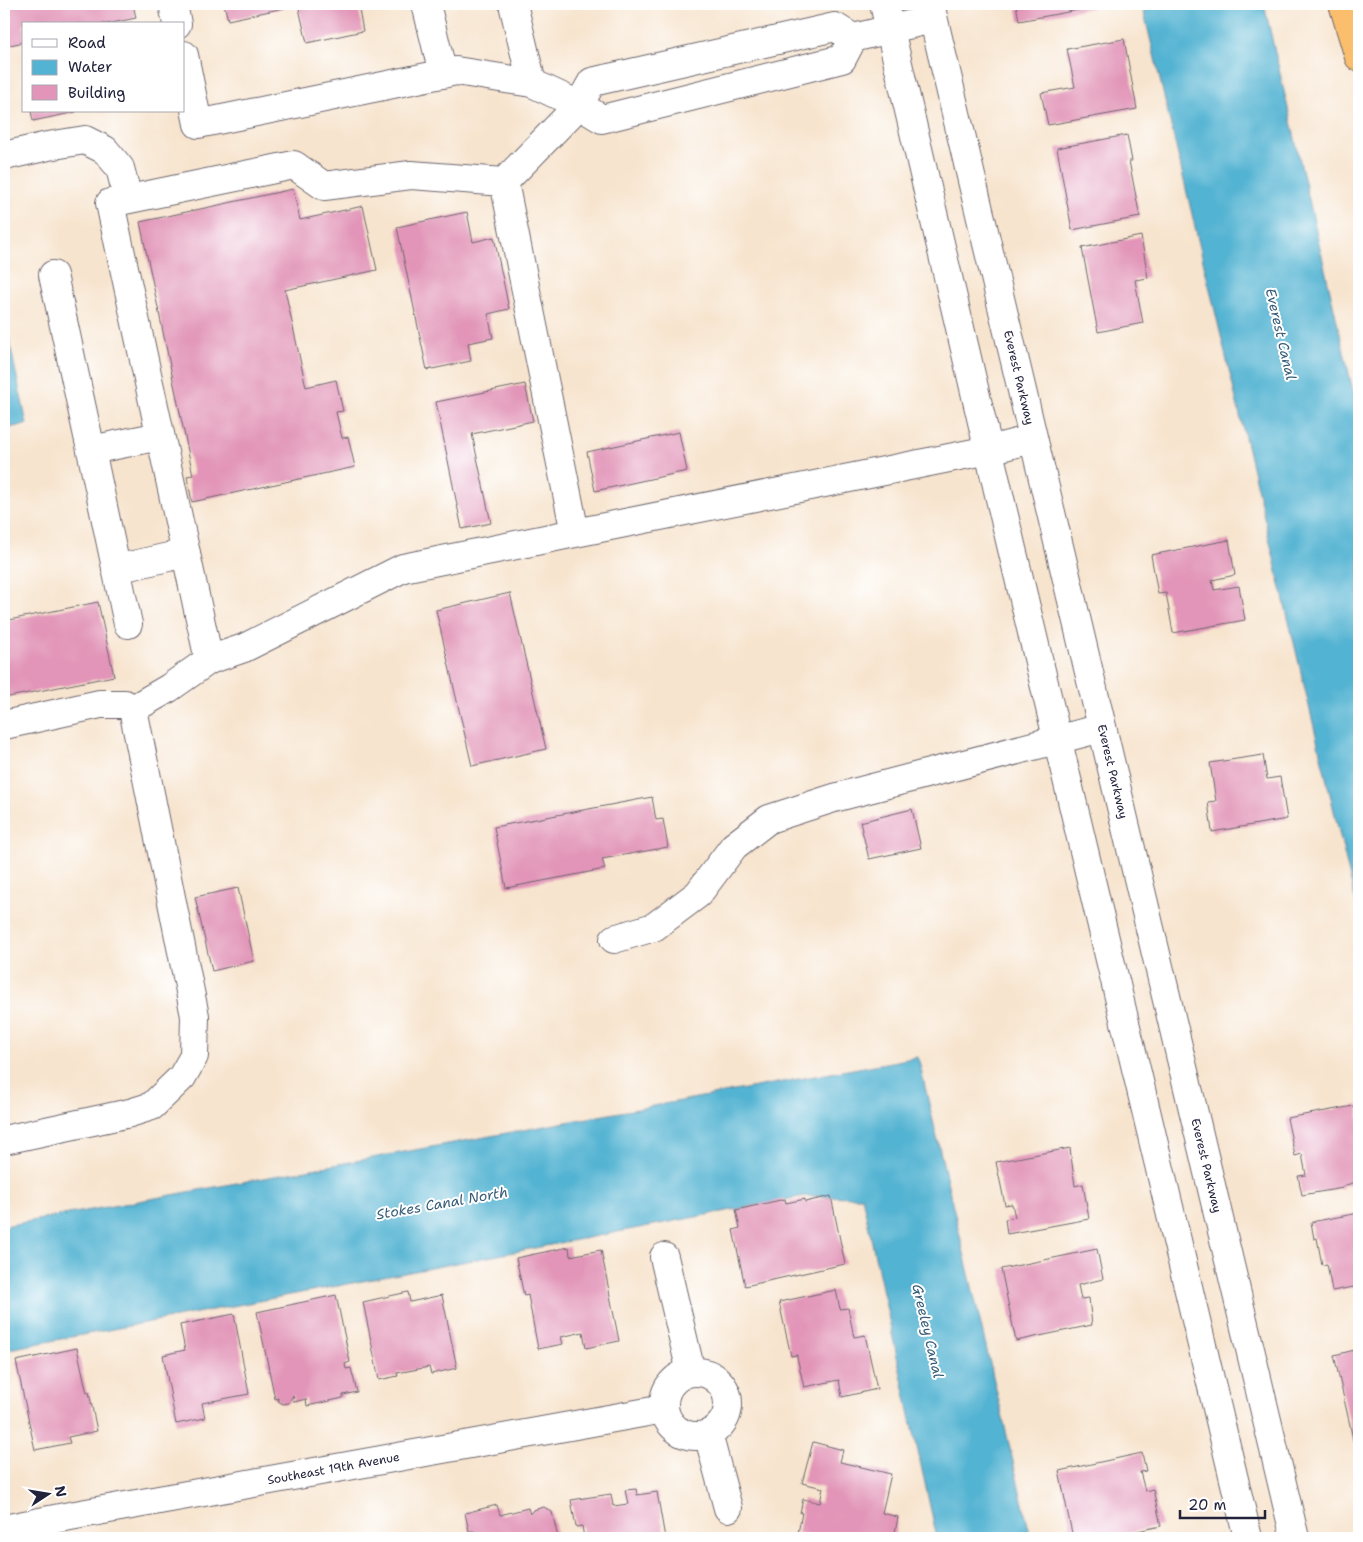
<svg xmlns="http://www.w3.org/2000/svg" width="1363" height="1542" font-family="'Shantell Sans',sans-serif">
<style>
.water{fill:#53b3d2;stroke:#3a6a86}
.building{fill:#e295b8}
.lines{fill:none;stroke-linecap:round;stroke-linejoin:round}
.minor-casing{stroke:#6d666e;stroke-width:30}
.highway-casing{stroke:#6d666e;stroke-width:30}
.minor{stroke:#fff;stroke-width:28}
.highway{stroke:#fabe6d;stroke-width:28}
.labels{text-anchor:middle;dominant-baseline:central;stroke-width:4;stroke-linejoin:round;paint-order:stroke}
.street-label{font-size:12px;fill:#22223b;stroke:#fff}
.water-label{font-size:14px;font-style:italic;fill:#365c77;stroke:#fff}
</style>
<rect width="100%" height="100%" fill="#fff"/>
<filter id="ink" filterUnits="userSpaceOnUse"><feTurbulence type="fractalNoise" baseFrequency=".02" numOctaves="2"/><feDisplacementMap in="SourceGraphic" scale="10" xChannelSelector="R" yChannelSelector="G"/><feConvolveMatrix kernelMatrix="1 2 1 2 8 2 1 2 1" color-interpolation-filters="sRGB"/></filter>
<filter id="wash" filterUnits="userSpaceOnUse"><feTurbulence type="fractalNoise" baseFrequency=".0096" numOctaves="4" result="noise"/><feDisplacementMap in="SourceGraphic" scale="20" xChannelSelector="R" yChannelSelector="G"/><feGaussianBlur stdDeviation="1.12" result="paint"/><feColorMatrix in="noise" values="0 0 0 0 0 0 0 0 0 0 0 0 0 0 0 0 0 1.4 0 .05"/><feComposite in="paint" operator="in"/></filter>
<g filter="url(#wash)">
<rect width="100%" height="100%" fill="#f7e4ce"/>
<path class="water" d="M1142 4H1264L1359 417V916Z
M4 317 27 424 4 429Z
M918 1057 1031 1538H937L862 1197 805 1196 4 1350V1226Z"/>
<g id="blocks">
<path class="building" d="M4 4H133L136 18 107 24H24V42L5 46Z
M224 4H298V5L228 20Z
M298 4H358L363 31 307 43Z
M1016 4H1106V5L1019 21Z
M1124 39 1137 109 1048 125 1041 93 1075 87 1067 49Z
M31 111H76V112L33 121Z
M1127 135 1132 161H1129L1140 217 1072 230 1057 148Z
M293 189 300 220 363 206 377 270 285 290 306 387 336 380 343 411 336 412 342 438 348 437 355 467 192 502 187 476 193 475 140 222Z
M467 212 473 242 494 237 509 309 488 314 493 338 468 343 471 361 427 370 397 227Z
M1141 236 1148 278 1135 280 1143 323 1098 332 1082 248Z
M525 384 533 421 472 434 491 523 462 529 436 402Z
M679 432 687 471 595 491 587 452Z
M1229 540 1235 575 1212 580 1214 590 1239 586 1245 620 1173 633 1166 593 1158 594 1151 555Z
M510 593 546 749 472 766 436 610Z
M98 602 114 676 4 698V621Z
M1263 755 1267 779 1280 777 1287 819 1212 832 1208 802 1216 801 1210 763Z
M652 797 656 820 663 819 668 847 602 859 605 869 506 888 494 827Z
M912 809 921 848 869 859 860 822Z
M238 888 254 961 212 971 195 897Z
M1359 1105V1181L1343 1186V1188L1302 1195 1298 1176 1306 1175 1302 1154 1295 1156 1287 1118Z
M1070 1148 1075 1186 1083 1184 1089 1219 1007 1234 1005 1219 1015 1217 1012 1204 1005 1205 996 1162Z
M831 1196 845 1264 745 1286 733 1230 740 1228 736 1210 785 1199 786 1203 805 1199V1202Z
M1359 1213V1286L1332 1291 1327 1264 1322 1265 1317 1238 1314 1239 1311 1222Z
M569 1247 570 1256 601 1250 619 1341 586 1348 583 1332 561 1337 563 1344 538 1349 528 1295 524 1296 516 1258Z
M1097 1249 1103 1279 1078 1285 1081 1299 1089 1298 1092 1325 1016 1341 1001 1269Z
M836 1290 840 1309 848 1308 854 1337 865 1335 877 1389 842 1397 839 1380 804 1387 797 1357V1355L791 1356 779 1302Z
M408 1292 410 1302 442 1295 457 1368 431 1374 429 1367 397 1373 398 1376 379 1380 363 1302Z
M336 1295 350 1362 345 1364 346 1369 351 1368 357 1392 343 1395V1398L307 1406 306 1399 294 1402 293 1395 289 1403 283 1404 278 1401V1398L275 1399 257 1312Z
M234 1314 249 1394 202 1403 205 1418 176 1424 163 1355 185 1350 180 1325Z
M77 1348 87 1393 89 1392 97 1431 68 1437 70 1443 35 1450 16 1361Z
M1359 1349V1442L1354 1443 1334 1355Z
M813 1442 843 1450 840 1462 891 1474 882 1513 898 1517 894 1538H822L798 1533 802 1513H800L803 1499 820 1503 823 1488 802 1483Z
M1142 1453 1146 1471 1140 1472 1145 1491 1153 1489 1161 1526 1104 1538H1073L1059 1471Z
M636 1489 637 1495 657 1492 665 1538H584L582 1526 576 1527 571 1500 611 1494 613 1506 628 1504 625 1490Z
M497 1505 500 1515 528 1508 530 1514 533 1510 544 1507 552 1512 558 1538H476L474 1531H469L465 1513Z"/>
</g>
</g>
<g filter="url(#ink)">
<use href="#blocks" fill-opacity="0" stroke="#6d666e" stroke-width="1"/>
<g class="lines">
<defs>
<g id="minor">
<path d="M173 4 177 24"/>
<path d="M426 4 443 74"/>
<path d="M513 4 532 83 579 105 602 119 842 59 853 38"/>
<path d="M884 4 1002 507 1248 1538"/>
<path id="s1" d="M930 4 1295 1538"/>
<path d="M184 55 198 124 456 71 532 83"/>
<path d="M4 156 48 146 85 140 105 150 120 168 128 199"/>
<path d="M504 182 579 105 592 82 835 27 853 38 933 19"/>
<path d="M53 275 91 450"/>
<path d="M575 533 403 568 244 648 209 660 110 203 294 165 324 186 411 175 504 182 575 533 989 450 1032 439"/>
<path d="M116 569 186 553"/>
<path d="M128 624 91 450 160 436"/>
<path d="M133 709 169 688 209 660"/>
<path d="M4 725 100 704H125L133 709 195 1016 194 1056 182 1077 152 1106 130 1113 4 1140"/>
<path d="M614 939 654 927 698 894 734 846 769 819 834 798 1102 728"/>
<path d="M664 1257 691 1372"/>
<circle cx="696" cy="1404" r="32"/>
<path d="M708 1434 728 1508"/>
<path id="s2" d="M4 1529 70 1516 664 1409"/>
</g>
<path id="highway" d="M1343 4 1359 57"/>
</defs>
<use href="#minor" class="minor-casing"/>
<use href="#highway" class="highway-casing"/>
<use href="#minor" class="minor"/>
<use href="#highway" class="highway"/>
</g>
</g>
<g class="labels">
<g class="street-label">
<text stroke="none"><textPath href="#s1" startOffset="384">Everest Parkway</textPath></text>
<text stroke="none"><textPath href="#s1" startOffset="789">Everest Parkway</textPath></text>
<text stroke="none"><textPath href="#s1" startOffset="1194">Everest Parkway</textPath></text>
<text stroke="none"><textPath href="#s2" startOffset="335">Southeast 19th Avenue</textPath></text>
</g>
<g class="water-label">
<text transform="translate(1281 334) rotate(77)">Everest Canal</text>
<text transform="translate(442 1203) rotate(-10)">Stokes Canal North</text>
<text transform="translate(928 1331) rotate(77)">Greeley Canal</text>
</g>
</g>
<rect width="1363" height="1542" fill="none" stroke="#fff" stroke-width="20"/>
<rect x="22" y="22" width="162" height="90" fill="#ffffff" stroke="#a7a7b1"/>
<rect x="32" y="39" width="25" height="8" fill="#ffffff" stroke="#a7a7b1"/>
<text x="68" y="48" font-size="15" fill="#22223b">Road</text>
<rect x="32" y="60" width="25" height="15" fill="#53b3d2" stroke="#a7a7b1"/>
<text x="68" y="72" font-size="15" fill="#22223b">Water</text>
<rect x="32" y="85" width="25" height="15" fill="#e295b8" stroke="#a7a7b1"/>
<text x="68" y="98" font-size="15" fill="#22223b">Building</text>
<g transform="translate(48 1494) rotate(78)" stroke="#ffffff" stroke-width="4" paint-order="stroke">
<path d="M0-4L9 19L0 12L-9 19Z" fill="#22223b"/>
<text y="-8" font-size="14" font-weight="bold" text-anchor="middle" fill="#22223b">N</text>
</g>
<path d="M1180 1510v8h85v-8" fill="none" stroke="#22223b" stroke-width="2.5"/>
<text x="1188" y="1510" font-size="15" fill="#22223b" stroke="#ffffff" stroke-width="4" paint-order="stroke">20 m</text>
</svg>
